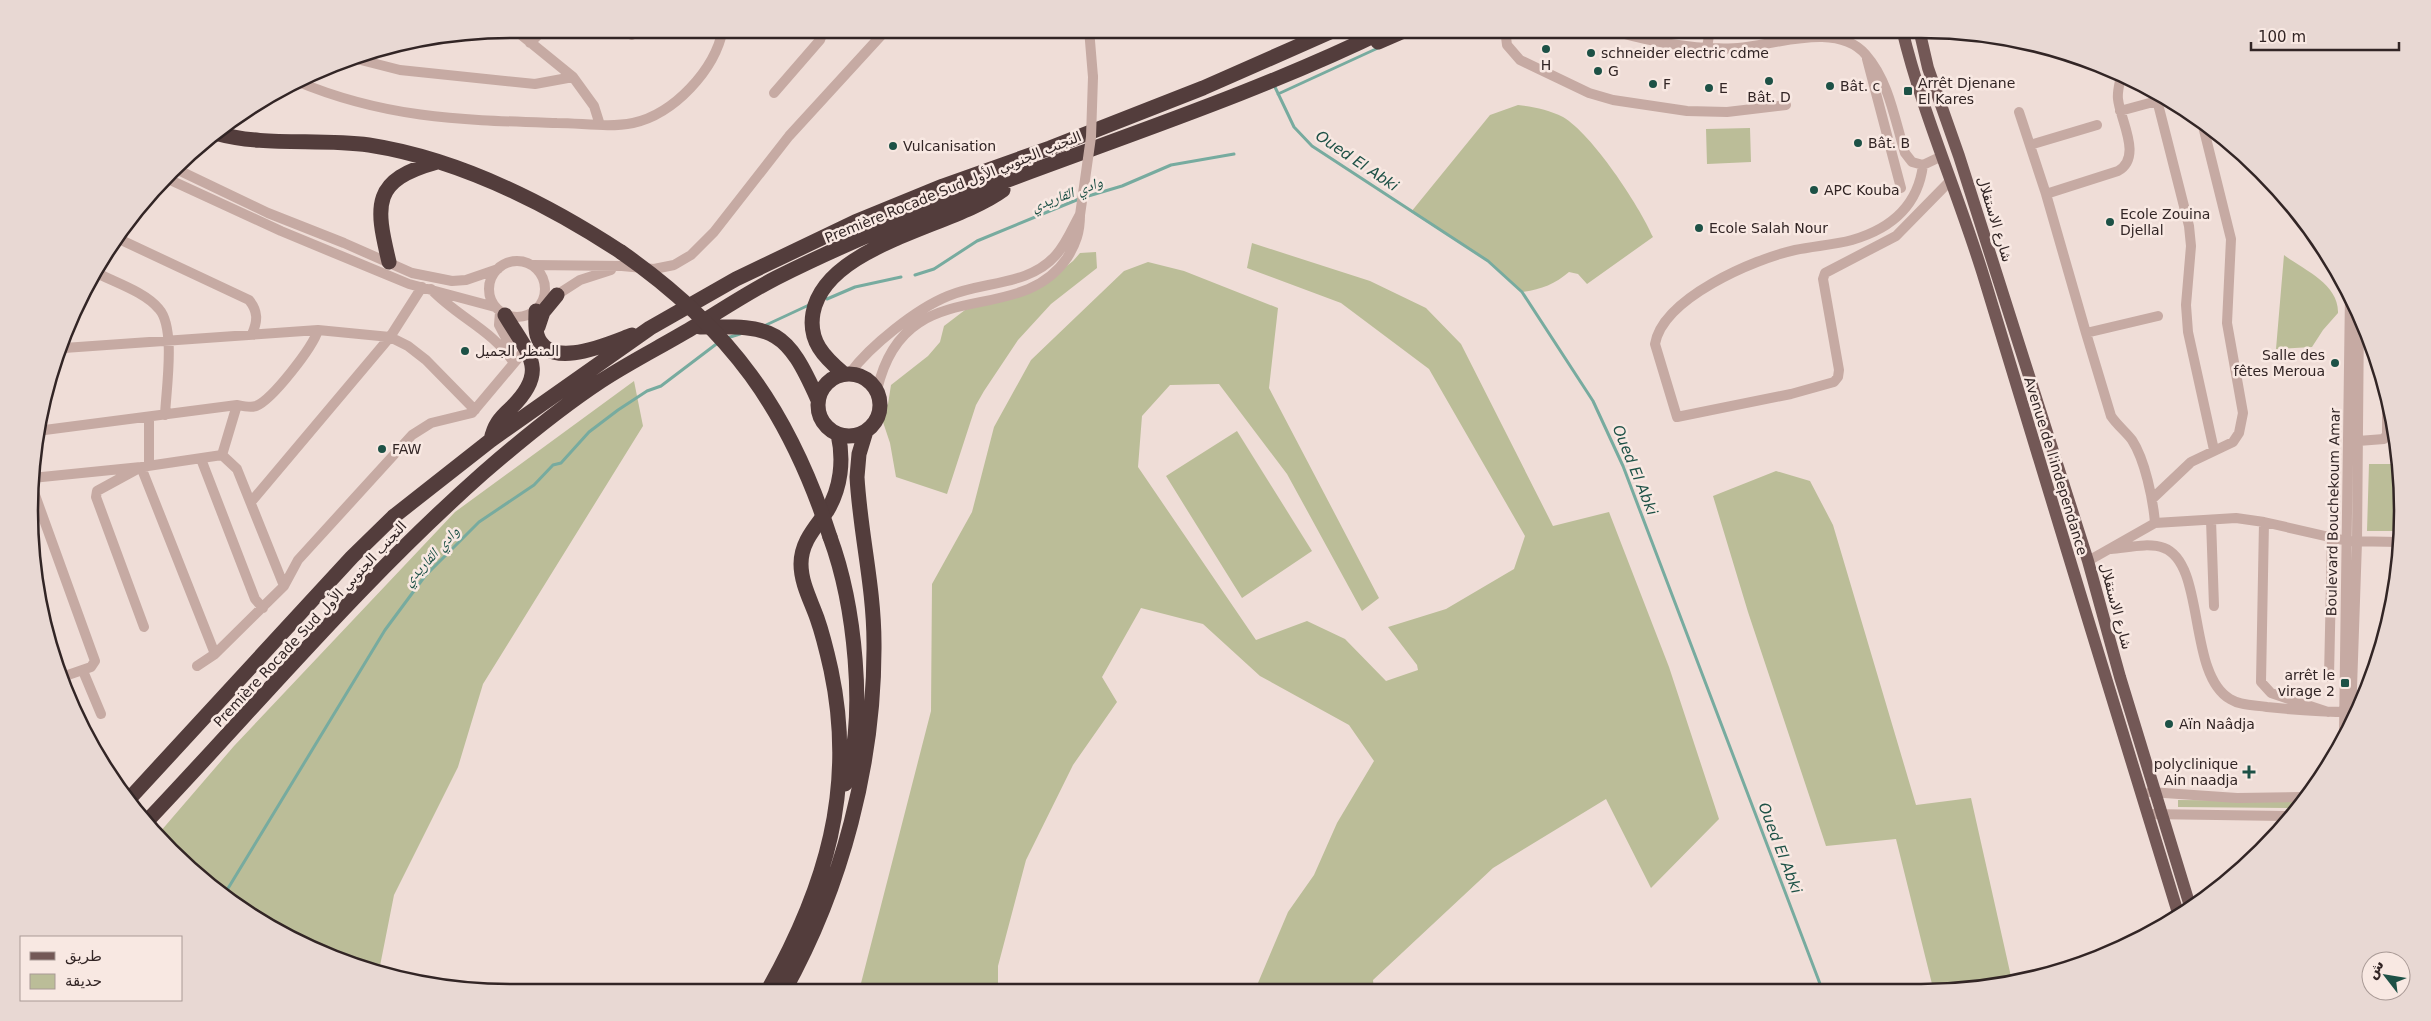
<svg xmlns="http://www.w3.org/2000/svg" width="2431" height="1021" font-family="'DejaVu Sans','Noto Naskh Arabic',sans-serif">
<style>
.green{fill:#bbbd98}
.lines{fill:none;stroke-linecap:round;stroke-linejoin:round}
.stream{stroke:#77ab9f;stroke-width:3}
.minor{stroke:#c6aaa3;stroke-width:10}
.major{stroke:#735856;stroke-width:12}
.highway{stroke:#533d3c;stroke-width:15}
.minor-bridge{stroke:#c6aaa3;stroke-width:10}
.highway-bridge{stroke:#533d3c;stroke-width:15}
.poi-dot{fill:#1d5146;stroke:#f8e8e2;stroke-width:2}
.labels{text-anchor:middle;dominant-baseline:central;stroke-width:5;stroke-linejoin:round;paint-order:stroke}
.poi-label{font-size:14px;fill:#322525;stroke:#f8e8e2;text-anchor:start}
.street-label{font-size:14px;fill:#322525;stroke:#f8e8e2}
.water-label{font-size:15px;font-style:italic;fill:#1d5146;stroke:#f8e8e2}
.rim{fill:none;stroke:#322525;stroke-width:2.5}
</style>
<rect width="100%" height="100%" fill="#efddd7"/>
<path class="green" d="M1518 105C1534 107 1549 110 1563 117 1592 134 1639 205 1653 237L1587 284 1578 274 1569 272C1555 284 1540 290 1522 292L1488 261 1411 212 1490 115Z
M1750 128 1751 162 1707 164 1706 129Z
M1252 243 1370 281 1426 308 1461 344 1553 526 1609 512 1669 667 1719 819 1651 888 1606 799 1493 868 1373 980 1374 990H1255L1288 912 1314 875 1337 823 1374 761 1349 725 1260 676 1203 624 1141 608 1102 677 1117 702 1073 765 1026 860 998 966V991H859L931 711 932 584 972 512 994 427 1031 360 1124 271 1148 262 1184 271 1278 308 1269 388 1379 598 1362 611 1287 474 1219 384 1170 385 1142 416 1138 467 1256 640 1307 621 1345 639 1386 681 1418 670 1417 665 1388 627 1446 609 1514 569 1525 536 1429 369 1341 303 1247 268Z
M1096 252 1097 268 1051 304 1018 340 984 391 976 405 947 494 896 477 890 443 881 416 888 404 891 385 928 356 940 342 944 326 965 310 1049 280 1073 261 1080 253Z
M2284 255C2304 270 2339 284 2338 313L2323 330 2312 347 2276 349Z
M634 381 643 426 483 684 458 767 394 895 379 971C318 960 242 914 194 874 181 863 171 846 160 832L234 746 455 512Z
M1237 431 1312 551 1242 598 1166 476Z
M2369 464H2399L2401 479 2399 531H2367Z
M1776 471 1810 481 1833 525 1916 805 1971 798 2012 981 1984 988H1933L1896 839 1826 846 1748 612 1713 496Z
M2178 800 2299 801 2293 808 2178 807Z"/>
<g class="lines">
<path class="stream" d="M1411 33 1420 29
M1274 85 1294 127 1312 146 1488 261 1522 292 1593 401 1623 466 1822 989
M1278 94 1378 48
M1085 197 1122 186 1171 165 1234 154
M915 275 934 269 977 241 1079 199
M827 299 855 287 901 277
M766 325 809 305
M727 338 740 334
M224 895 385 630 425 576 479 522 534 485 553 465 561 463 589 432 618 410 647 391 661 386 719 342"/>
<path class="minor" d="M514 29 573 77 594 106 600 125
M627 29 632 35
M1089 29 1093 77
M1505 29 1507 45 1520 60 1589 93 1613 100 1687 111 1727 112 1786 105
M1607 29C1640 39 1673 46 1708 48 1718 48 1729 49 1738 48 1775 45 1838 21 1866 55 1889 81 1895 121 1905 153L1912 162 1923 165 1942 156
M530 43 544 29
M1707 48 1710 29
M349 57 400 70 535 84 573 77
M1867 59 1901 188
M296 81C387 119 462 120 557 123 582 123 608 128 633 123 674 114 715 70 723 29
M774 93 820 40 824 29
M2157 100 2189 226 2191 246 2186 305 2188 332 2214 450
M2120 111 2168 98
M2019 112 2046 194 2086 333 2158 316
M2030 145 2097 125
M1923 165C1918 206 1890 229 1852 240 1834 245 1814 246 1795 250 1754 259 1663 298 1655 344L1677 417 1791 394 1834 382 1838 377 1839 370 1823 279 1825 273 1896 236 1950 181
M176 169 268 213 344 243 412 273 452 281 466 280 498 269
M168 179 281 231 409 284 495 307
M2046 194 2118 171C2143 157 2120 120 2118 99 2117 91 2120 83 2121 75
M119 239 249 300C258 311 258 321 252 334
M489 289a28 28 0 1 1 56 0a28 28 0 1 1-56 0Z
M533 265 622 266 654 269 674 265 691 255 714 232 789 136 887 29
M93 271C113 282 144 291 159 309 176 328 166 390 165 415
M431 289C457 317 493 330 514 363
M552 298 580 280 611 270
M500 312 499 325 509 344V355
M2086 333 2111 416C2117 425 2126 432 2132 440 2145 460 2153 499 2155 523
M64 348 318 330 390 337 408 346 426 360 475 410
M850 373C870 346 916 309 948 296 983 281 1029 286 1056 255 1066 244 1072 229 1079 216
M877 390C905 268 1017 331 1067 258 1076 244 1080 232 1080 215
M149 417V464
M37 431 237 405C242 406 251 408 256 406 272 400 313 347 318 330
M2358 441 2384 439 2387 434V390
M222 455 237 405
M201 459 255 599 263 608
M32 478 141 467 222 455 237 469 284 586
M31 484 95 661 91 667 65 676
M2152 499 2191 462 2233 442 2239 433 2243 413 2227 323 2231 239 2202 122
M251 502 390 337 422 287
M2211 520 2214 606
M2111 549C2126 548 2148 542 2164 548 2206 564 2187 674 2230 699 2241 706 2255 705 2267 707 2295 710 2322 712 2351 712
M2088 561 2155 523 2236 518 2264 522
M144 627 96 497 97 491 141 467 215 654
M197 666 215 654 284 586 298 560 412 435 431 423 472 413 525 350
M83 671 101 714
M2329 677 2332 537
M2328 712 2271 693 2261 682 2264 522 2347 541 2399 542
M2351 717 2357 542 2359 314
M2344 732 2350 293
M2150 792 2237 798 2304 797
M2147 814 2286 816"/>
<path class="major" d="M1902 29C1923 116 1959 195 1985 281 2049 491 2113 703 2178 913
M1919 29 1928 68 1959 156 2088 561 2120 677 2190 906"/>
<path class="highway" d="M1378 42 1408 29
M215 133C265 147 317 138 369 145 459 159 546 203 621 252
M389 262C375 204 372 180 437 162
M536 311C536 319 535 327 537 335 548 372 610 343 632 335
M538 327 543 312 557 295
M700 327C775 325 787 330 818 400
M818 405a31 31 0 1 1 62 0a31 31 0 1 1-62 0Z
M844 374C824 357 808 341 813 313 826 244 953 227 1003 190
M491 440C494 425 500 418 511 408 550 370 528 354 505 315
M830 537C854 602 868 717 845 784
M131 797 352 557 393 517 491 440 650 328 736 279 855 222 943 186 1050 148 1203 88 1337 29
M149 819C259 703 362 580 483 473 520 441 560 408 601 381 630 362 662 346 692 328 720 311 747 293 776 278 973 179 1190 126 1388 29
M784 991C842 887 875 762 874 643 874 587 860 532 857 477L859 454 866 431
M767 992C826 888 856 788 831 670 827 652 823 635 817 618 811 601 801 583 801 564 801 542 815 528 827 511 841 488 844 460 838 434"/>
<path class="minor-bridge" d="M1080 215 1091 137 1093 77"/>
<path class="highway-bridge" d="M621 252C730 328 789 410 830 537"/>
</g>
<g class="poi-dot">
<circle cx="1546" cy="49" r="5"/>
<circle cx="1591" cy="53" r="5"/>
<circle cx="1598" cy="71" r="5"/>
<circle cx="1769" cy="81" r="5"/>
<circle cx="1653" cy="84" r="5"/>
<circle cx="1830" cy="86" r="5"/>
<circle cx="1709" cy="88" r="5"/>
<rect x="1903" y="86" width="10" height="10" rx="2.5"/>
<circle cx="1858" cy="143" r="5"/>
<circle cx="893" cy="146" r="5"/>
<circle cx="1814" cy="190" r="5"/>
<circle cx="2110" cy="222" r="5"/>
<circle cx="1699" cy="228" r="5"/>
<circle cx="465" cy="351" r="5"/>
<circle cx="2335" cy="363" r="5"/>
<circle cx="382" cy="449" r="5"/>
<rect x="2340" y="678" width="10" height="10" rx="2.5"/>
<circle cx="2169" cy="724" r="5"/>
<path d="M2246.5 764.5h5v5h5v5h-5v5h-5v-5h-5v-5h5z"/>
</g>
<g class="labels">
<g class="poi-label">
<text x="1601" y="53">schneider electric cdme</text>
<text x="1546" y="65" text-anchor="middle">H</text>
<text x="1608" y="71">G</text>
<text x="1918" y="83">Arrêt Djenane<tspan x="1918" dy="16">El Kares</tspan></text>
<text x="1663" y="84">F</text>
<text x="1840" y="86">Bât. c</text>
<text x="1719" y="88">E</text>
<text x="1769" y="97" text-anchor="middle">Bât. D</text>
<text x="1868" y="143">Bât. B</text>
<text x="903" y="146">Vulcanisation</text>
<text x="1824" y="190">APC Kouba</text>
<text x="2120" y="214">Ecole Zouina<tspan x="2120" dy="16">Djellal</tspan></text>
<text x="1709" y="228">Ecole Salah Nour</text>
<text x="475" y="351">المنظر الجميل</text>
<text x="2325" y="355" text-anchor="end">Salle des<tspan x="2325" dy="16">fêtes Meroua</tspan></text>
<text x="392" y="449">FAW</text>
<text x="2335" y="675" text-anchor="end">arrêt le<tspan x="2335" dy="16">virage 2</tspan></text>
<text x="2179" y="724">Aïn Naâdja</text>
<text x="2238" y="764" text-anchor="end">polyclinique<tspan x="2238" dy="16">Ain naadja</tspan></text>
</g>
<g class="street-label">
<text transform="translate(953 187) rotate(-22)">Première Rocade Sud التجنب الجنوبي الأول</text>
<text transform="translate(1995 219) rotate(73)">شارع الاستقلال</text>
<text transform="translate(2056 466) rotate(73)">Avenue de l'independance</text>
<text transform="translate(2333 512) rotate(-89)">Boulevard Bouchekoum Amar</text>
<text transform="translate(2116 606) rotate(75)">شارع الاستقلال</text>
<text transform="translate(310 624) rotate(-47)">Première Rocade Sud التجنب الجنوبي الأول</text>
</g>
<g class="water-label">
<text transform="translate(1357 161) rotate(34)">Oued El Abki</text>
<text transform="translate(1067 194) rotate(-20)">وادي القاريدي</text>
<text transform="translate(1635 470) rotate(68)">Oued El Abki</text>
<text transform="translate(431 556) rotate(-47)">وادي القاريدي</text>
<text transform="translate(1780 848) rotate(69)">Oued El Abki</text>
</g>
</g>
<path d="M0 0H2431V1021H0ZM511 38H1921A473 473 0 0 1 2394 511V511A473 473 0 0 1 1921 984H511A473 473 0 0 1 38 511V511A473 473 0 0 1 511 38Z" fill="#e8d8d3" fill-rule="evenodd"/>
<path class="rim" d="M511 38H1921A473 473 0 0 1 2394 511V511A473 473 0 0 1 1921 984H511A473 473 0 0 1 38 511V511A473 473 0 0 1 511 38Z"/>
<rect x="20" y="936" width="162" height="65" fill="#f8e8e2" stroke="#a99a96"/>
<rect x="30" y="952" width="25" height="8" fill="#735856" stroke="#a99a96"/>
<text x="65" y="961" font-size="15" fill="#322525">طريق</text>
<rect x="30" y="974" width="25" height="15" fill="#bbbd98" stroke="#a99a96"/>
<text x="65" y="986" font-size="15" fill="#322525">حديقة</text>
<g transform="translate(2386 976) rotate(301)"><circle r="24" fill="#f8e8e2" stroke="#a99a96"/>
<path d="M0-4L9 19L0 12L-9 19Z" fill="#1d5146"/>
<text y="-8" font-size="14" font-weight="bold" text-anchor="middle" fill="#322525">ش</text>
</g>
<path d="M2251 42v8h148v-8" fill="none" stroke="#322525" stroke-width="2.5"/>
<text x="2258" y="42" font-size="15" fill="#322525" stroke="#f8e8e2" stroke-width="4" paint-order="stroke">100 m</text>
</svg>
